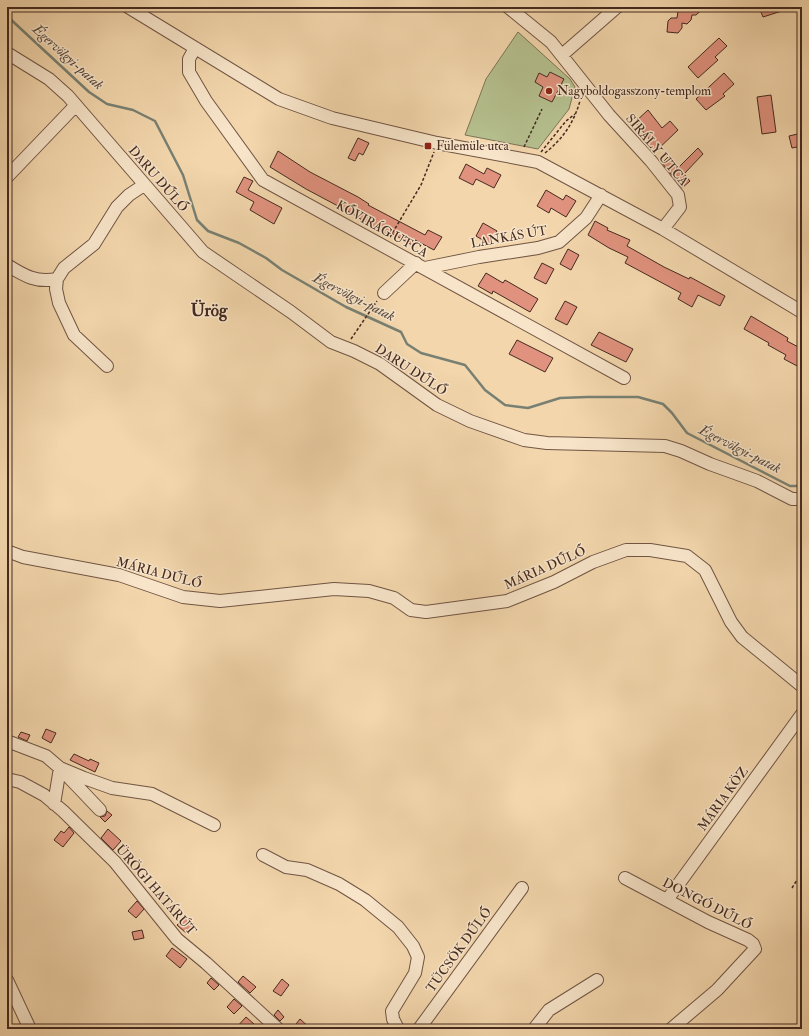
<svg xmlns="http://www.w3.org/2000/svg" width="809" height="1036" font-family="'IM FELL Double Pica',serif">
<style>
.green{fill:#b5bf8e;stroke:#7c7457}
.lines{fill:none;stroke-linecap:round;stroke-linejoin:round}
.stream{stroke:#788073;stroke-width:2.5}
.building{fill:#e0927e;stroke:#442a20}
.minor-casing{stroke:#705543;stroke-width:14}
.path{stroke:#442a20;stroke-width:1.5;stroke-dasharray:3 2;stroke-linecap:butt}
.minor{stroke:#f7e4c9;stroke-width:12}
.poi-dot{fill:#8f2418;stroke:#f7e4c9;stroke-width:1.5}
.labels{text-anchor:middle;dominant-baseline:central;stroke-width:3;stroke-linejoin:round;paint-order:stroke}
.poi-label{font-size:13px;fill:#442a20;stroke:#f7e4c9;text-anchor:start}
.street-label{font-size:13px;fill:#442a20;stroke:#f7e4c9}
.water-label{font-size:14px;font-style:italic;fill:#55473c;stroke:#f7e4c9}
.district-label{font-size:17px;font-weight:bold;fill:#442a20;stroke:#f7e4c9}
</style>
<rect width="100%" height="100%" fill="#f3d6ac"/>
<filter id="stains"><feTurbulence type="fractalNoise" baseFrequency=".005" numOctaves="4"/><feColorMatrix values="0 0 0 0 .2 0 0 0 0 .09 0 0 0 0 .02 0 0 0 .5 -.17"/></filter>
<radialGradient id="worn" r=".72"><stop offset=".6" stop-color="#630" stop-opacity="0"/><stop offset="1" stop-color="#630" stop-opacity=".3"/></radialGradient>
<path class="green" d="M518 32 570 79 575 87 569 109 538 149 465 135 486 79Z"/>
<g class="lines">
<path class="stream" d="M7 16 89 92 107 104 133 110 155 121 183 175 197 220 208 231 239 243 266 258 282 270 346 307 401 332 407 344 421 353 465 365 485 390 505 405 528 408 560 398 587 397H638L663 404 672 413 687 433 790 486H802"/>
</g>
<path class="building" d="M688 7H705L696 15H692L691 20 687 24 682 23V28L678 33 667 32 668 21 671 18H677L678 11 681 9H687Z
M759 7H788V9L763 17Z
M719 38 727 46 715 57 718 60 698 78 688 67Z
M550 72 564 79 552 102 539 96 543 87 535 82 539 73 547 77Z
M724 73 734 84 723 94 725 96 706 110 696 99Z
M771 95 776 132 762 134 757 97Z
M648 110 662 128 670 121 678 130 654 153 646 144 650 140 635 122Z
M802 133V146L792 148 789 136Z
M358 138 369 143 363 155 359 153 355 161 348 158Z
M698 148 703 154 684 174 690 181 682 188 662 163 668 157 678 168Z
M278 151 310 172 358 197 369 204 368 205 425 235 428 230 442 237 434 250 415 240 412 245 388 231 386 234 374 228 353 214 306 189 270 167Z
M466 164 484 174 487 168 501 175 494 188 476 179 473 185 459 178Z
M244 177 253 181 248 190 282 208 274 224 250 210 254 202 236 192Z
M546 190 563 200 566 195 576 201 566 217 551 208 549 213 537 206Z
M595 221 608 228 607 230 630 240 627 246 664 267 689 279 690 277 725 296 720 306 698 295 692 307 678 299 681 293 625 263 628 257 609 248 588 235Z
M483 223 497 231 489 244 476 236Z
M568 249 579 255 571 270 560 264Z
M542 263 554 269 546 284 534 278Z
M486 273 503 283 505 280 538 299 530 312 493 291 492 294 478 286Z
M565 301 577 307 567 325 555 319Z
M751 316 788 338 787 341 802 349V361L799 367 784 359 786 355 768 345 769 343 744 329Z
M599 332 633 349 626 362 591 345Z
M517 340 553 358 545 372 509 354Z
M46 729 56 733 51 743 42 738Z
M21 732 30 735 27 741 18 737Z
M74 754 89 761 90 759 99 763 95 772 70 760Z
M107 811 112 815 105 822 100 817 105 816Z
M69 827 74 833 63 847 54 840 61 831 64 833Z
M108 829 121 841 113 850 101 838Z
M137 901 144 909 136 918 128 911Z
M186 916 194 924 186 933 177 925Z
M142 930 144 938 134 940 132 932Z
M172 948 187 959 180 968 166 956Z
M243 976 256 987 250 993 238 982Z
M211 978 219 985 214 990 207 983Z
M282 979 289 985 281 996 273 991Z
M234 999 242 1006 234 1014 227 1007Z
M278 1010 284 1017 280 1021 274 1015Z
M246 1017 254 1024 249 1029H235Z
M300 1019 311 1029H292Z"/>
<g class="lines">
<defs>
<path id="minor" d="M128 7 279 99 332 118 437 143 538 162 663 229 802 312
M508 7 551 42 609 115 651 161 678 195 680 207 663 229
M195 48 189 59V72L206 101 263 180 624 378
M7 53 49 79 68 96 203 252 291 312 331 342 354 351 380 364 437 405 470 421 524 440 547 443 665 446 681 451 710 464 757 481 792 499H802
M562 55 617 7
M7 177 76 105
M7 265C25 276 36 283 57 279
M425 268 479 257 538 248 559 242 586 218 601 195
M384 293 416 263
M107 366 74 335 59 303 56 289 57 279 64 268 94 244 117 207 129 195 144 185
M7 551 23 557 119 575 183 597 220 601 334 589 369 591 394 598 411 610 426 612 507 601 554 582 593 562 626 550H650L687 556 705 570 731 622 742 637 802 686
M7 741 46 756 60 768 84 778 112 788 152 794 214 825
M7 779 20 782 44 795 63 811 115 862 177 939 206 963 278 1029
M54 804 60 768 100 810
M263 855 286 867 307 870 339 884 365 900 398 927 413 946 418 957 415 973 392 1011 393 1019 398 1029
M625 878 708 922 748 940 753 944 755 949 717 990 671 1029
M667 900 802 714
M7 980 30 1029
M419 1029 522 888
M534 1029 549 1010 597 980"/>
</defs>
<use href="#minor" class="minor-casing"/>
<path class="path" d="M524 147 542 109
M541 152 566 121 575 114
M545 153C564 138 575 121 581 97
M390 237 421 185 434 152
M351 339 377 301
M792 888 802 872"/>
<use href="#minor" class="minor"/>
</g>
<g class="poi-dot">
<circle cx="549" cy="91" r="4"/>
<rect x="424" y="142" width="8" height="8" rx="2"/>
</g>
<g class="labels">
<g class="poi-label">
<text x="557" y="91">Nagyboldogasszony-templom</text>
<text x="436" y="146">Fülemüle utca</text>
</g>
<g class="street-label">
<text transform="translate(657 150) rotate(50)">SIRÁLY UTCA</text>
<text transform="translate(158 179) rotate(49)">DARU DŰLŐ</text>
<text transform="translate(382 229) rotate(29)">KŐVIRÁG UTCA</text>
<text transform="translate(509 237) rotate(-10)">LANKÁS ÚT</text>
<text transform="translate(411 370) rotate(33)">DARU DŰLŐ</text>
<text transform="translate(545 568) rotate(-24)">MÁRIA DŰLŐ</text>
<text transform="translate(159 573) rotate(15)">MÁRIA DŰLŐ</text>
<text transform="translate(723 799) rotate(-54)">MÁRIA KÖZ</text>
<text transform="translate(156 890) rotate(49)">ÜRÖGI HATÁRÚT</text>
<text transform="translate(707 904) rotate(27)">DONGÓ DŰLŐ</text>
<text transform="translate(459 950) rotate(-54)">TÜCSÖK DŰLŐ</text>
</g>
<g class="water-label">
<text transform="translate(68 57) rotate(42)">Égervölgyi-patak</text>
<text transform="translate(354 297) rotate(27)">Égervölgyi-patak</text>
<text transform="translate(740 449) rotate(27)">Égervölgyi-patak</text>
</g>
<g class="district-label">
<text x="209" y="310">Ürög</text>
</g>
</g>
<rect width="809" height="1036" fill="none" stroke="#f3d6ac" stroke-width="24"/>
<rect x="8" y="8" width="793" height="1020" fill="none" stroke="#442a20" stroke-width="2"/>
<rect x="12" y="12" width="785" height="1012" fill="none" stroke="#442a20"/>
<rect width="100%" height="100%" filter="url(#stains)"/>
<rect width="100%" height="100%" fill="url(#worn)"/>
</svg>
